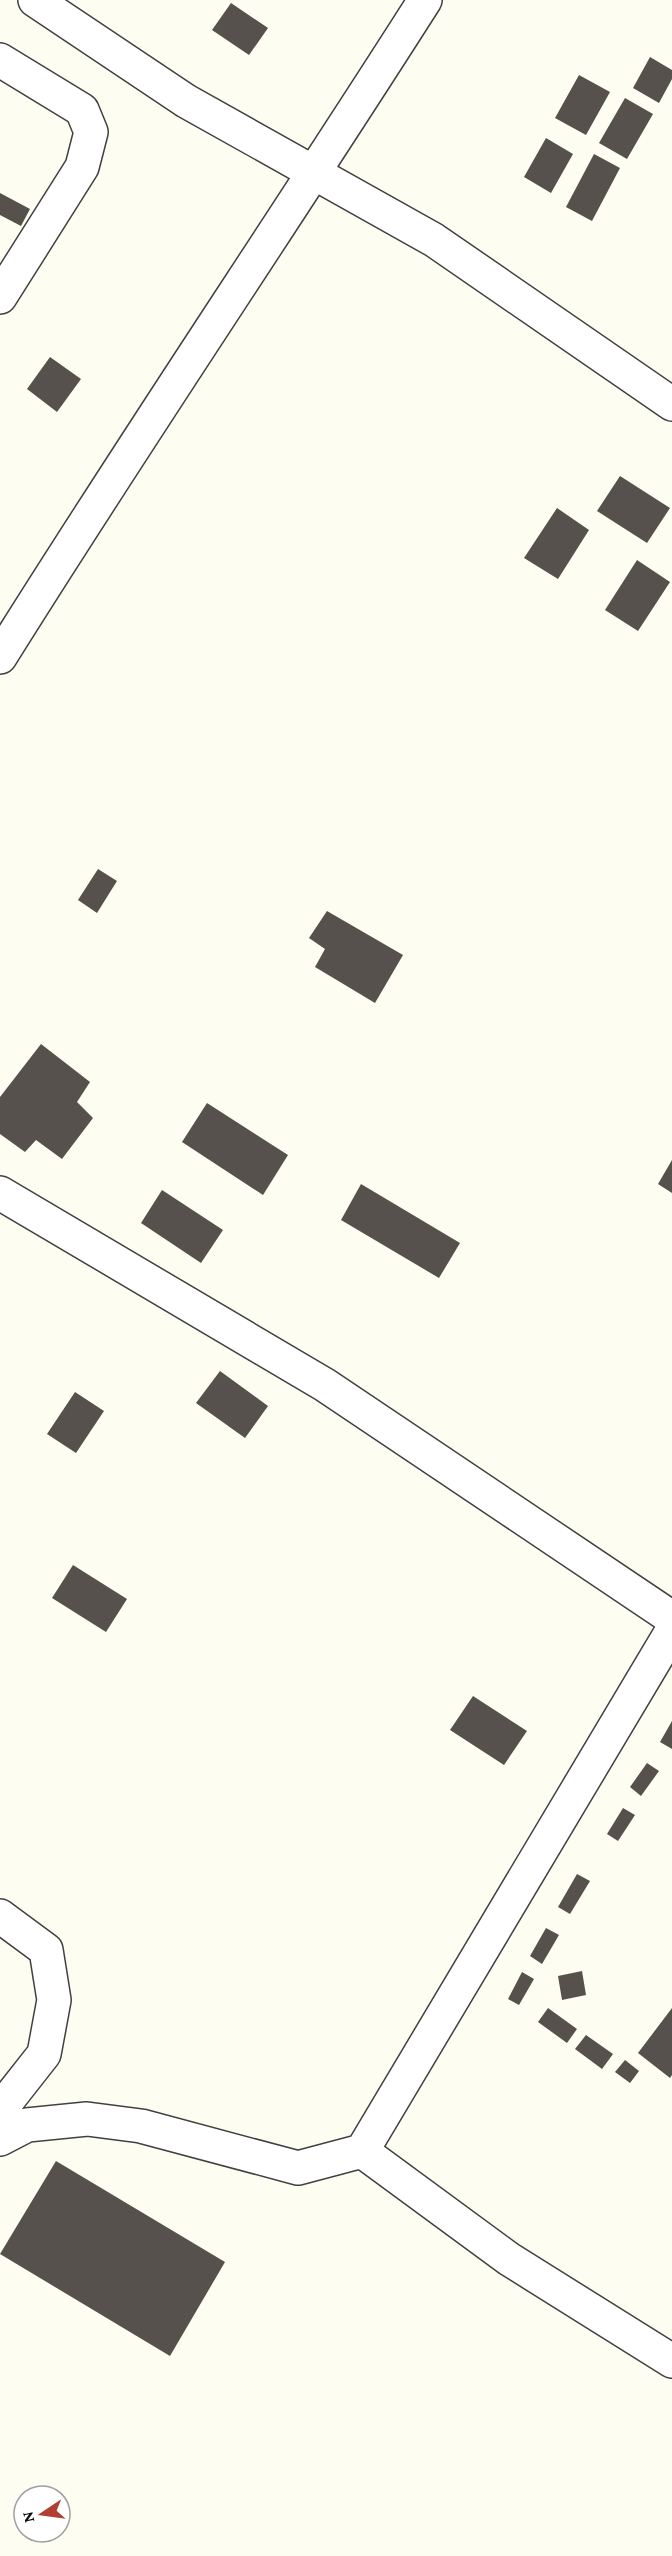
<svg xmlns="http://www.w3.org/2000/svg" width="672" height="2556" font-family="'Crimson Pro',serif">
<style>
.building{fill:#56514c}
.lines{fill:none;stroke-linecap:round;stroke-linejoin:round}
.minor-casing{stroke:#414141;stroke-width:36}
.minor{stroke:#fff;stroke-width:33}
</style>
<rect width="100%" height="100%" fill="#fefdf1"/>
<path class="building" d="M231 3 268 28 249 55 212 30Z
M650 57 672 70V79L659 103 633 88Z
M579 75 610 92 586 135 555 118Z
M625 98 653 114 627 159 599 143Z
M546 138 573 154 551 193 524 177Z
M594 154 620 168 592 221 566 207Z
M0 193 30 209 21 226 0 215Z
M50 357 81 379 57 412 27 389Z
M620 476 670 508 647 543 597 511Z
M557 508 589 530 558 579 524 558Z
M637 560 670 582 638 631 605 610Z
M98 869 117 881 97 913 78 900Z
M327 911 403 955 375 1003 315 967 325 949 309 938Z
M41 1044 90 1082 77 1102 93 1118 62 1159 36 1140 25 1152 0 1134V1097Z
M207 1103 288 1155 263 1195 182 1142Z
M672 1160V1193L658 1184Z
M361 1184 460 1243 439 1278 341 1220Z
M162 1190 223 1230 201 1263 141 1223Z
M220 1371 268 1406 245 1438 196 1403Z
M75 1392 104 1411 76 1453 47 1434Z
M73 1565 127 1599 106 1632 52 1598Z
M473 1696 527 1731 504 1765 450 1730Z
M672 1721V1749L660 1742Z
M647 1763 659 1771 641 1796 630 1787Z
M623 1808 635 1815 618 1841 607 1834Z
M577 1874 590 1881 570 1914 558 1907Z
M546 1928 559 1935 542 1964 530 1956Z
M582 1971 586 1995 562 2000 558 1976Z
M522 1972 534 1979 519 2005 508 1999Z
M548 2008 577 2029 567 2043 538 2022Z
M672 2008V2075L670 2078 638 2053Z
M586 2035 613 2054 602 2069 575 2049Z
M625 2060 639 2071 630 2083 615 2072Z
M56 2161 225 2262 170 2356 0 2254Z"/>
<g class="lines">
<defs>
<path id="minor" d="M35 0 186 101 434 240 672 404
M0 60 82 110 91 132 82 167 0 297
M0 657C138 436 285 220 425 0
M0 1193 325 1385 672 1618
M0 1916 46 1950 54 2000 44 2054 0 2110
M0 2139 27 2125 87 2119 141 2126 298 2168 362 2151 672 1631
M362 2151 509 2259 672 2361"/>
</defs>
<use href="#minor" class="minor-casing"/>
<use href="#minor" class="minor"/>
</g>
<g transform="translate(42 2514) rotate(257)"><circle r="28" fill="#ffffff" stroke="#9f9f9f" stroke-width="1.5"/>
<path d="M0-4.5L10 22L0 15L-10 22Z" fill="#b13f34"/>
<text y="-9" font-size="16" font-weight="bold" text-anchor="middle" fill="#0e0e0e">N</text>
</g>
</svg>
